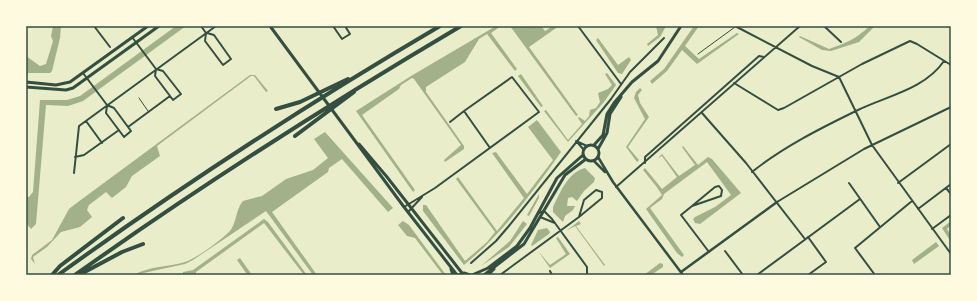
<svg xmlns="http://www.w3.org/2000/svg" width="977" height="301" font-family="'Fira Sans',sans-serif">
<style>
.water{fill:#a3b18a}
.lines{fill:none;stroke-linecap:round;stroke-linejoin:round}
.service{stroke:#344e41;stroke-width:1}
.minor{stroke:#344e41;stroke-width:2}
.tertiary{stroke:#344e41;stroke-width:2.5}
.secondary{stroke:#344e41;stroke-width:3}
.motorway{stroke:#344e41;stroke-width:4}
.neatline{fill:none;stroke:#344e41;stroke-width:1.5}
</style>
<rect width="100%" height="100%" fill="#e9edc9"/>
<path class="water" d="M53 26H61L60 38 52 71 50 73H28L26 90V56L40 66 46 64 53 41 51 36Z
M176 26H186L83 101 68 106 46 105 36 224 31 229 26 223V197H29L33 192 40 100H67L80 96Z
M496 26H501L491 33 517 69 515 71 487 34 479 39 465 62 426 87V92L464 146V149L445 162 444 160 461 145 414 79 412 78 401 85 399 89 362 115 415 190 413 192 356 111 411 76Z
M510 26H541L545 31 553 26H559L529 47 578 115 576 116Z
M656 26H666L660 37 648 46 647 44 658 35Z
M694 26H699L685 46 699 59 737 33 739 34 697 64 682 50 667 71 652 84 650 81 664 69Z
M870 26H875L859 42 831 51 822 50 799 37 800 36 829 49C849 42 855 39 870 26Z
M598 38 618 65 629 57 631 60 622 74 618 73 596 40Z
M607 73 616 85 604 102 568 142 544 111 546 110 568 140 582 124 578 118 579 117 585 121 589 116 590 110 596 108 600 102 598 93 608 89 612 85 605 74Z
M521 74 543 106 541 107 518 76Z
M250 75H255L268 91 266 92 254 76H251L157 146 160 156 132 176 126 187 112 198 106 192 89 205 87 210 92 217 80 227 61 232 47 247 33 257 35 264 31 259 32 255 52 240 69 209 74 205Z
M640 88 642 90 638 95 640 103 649 117 628 147 639 160 637 162 626 147 645 119 634 98 636 92Z
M537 120 561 152C533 192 503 233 464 265L423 211V205H426L465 261 487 242 495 232 456 179 458 177 497 231 524 198 492 153 496 152 527 194 553 160 528 127Z
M325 132 393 208 388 212 342 159 329 168 328 172 272 212 317 275H313L266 211 193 260 185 264 134 275C149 266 168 267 185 262 197 258 220 241 229 232 237 224 235 210 243 201L262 196 286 179 313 170 328 158 314 139Z
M683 146 698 165 708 157 712 159 741 193 700 224 695 223 693 219 695 217 715 207 731 195 707 162 672 188 664 194 662 199 650 208 684 255 682 257 677 253 646 209 662 195 656 186 643 170 645 168 662 189 677 177 662 156 658 158 662 154 679 176 695 165 682 147Z
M585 168 595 178 594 182 584 191 577 201 572 197 568 198 567 206H575L573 210 565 216 563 222 553 212V207C560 193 568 172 585 168Z
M539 194V198L529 216 527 215Z
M264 219 268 222 307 275H304L264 223 196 272V275L183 274V272L193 270Z
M403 221 409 225 446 275H443L415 238 407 236 398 225Z
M523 221 527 224 509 247 481 266 510 241Z
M579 221 581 224 576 226 605 265 604 266 575 226 566 231Z
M951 221V225L947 229 951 235V242L942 228Z
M547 228 550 232 549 234 532 246 531 245 538 230Z
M558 237 570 254 550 268 538 251 550 265 566 254 556 238Z
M936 242 939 246 914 264 912 260Z
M240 258 252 275H247L246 273 237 260Z
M660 263 663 264V267L651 275H644Z"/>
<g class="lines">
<path class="service" d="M698 54 735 27
M139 98 148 111"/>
<path class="minor" d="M94 26 110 47
M201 26 206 33 205 41 223 65 231 59 214 35 207 33
M333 26 342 39 350 34 345 26
M578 26 621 84
M735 26 812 66 839 77
M824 26 841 42
M132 37 156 69 163 71 181 94 173 100 155 76 156 69
M83 73 107 105 114 108 131 131 124 137 106 113 107 106
M839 77 872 145 951 254
M734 83 778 110 784 108 862 64 910 41 917 44 951 65
M702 113 746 163 805 239
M86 121 102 143
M450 122 464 111
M128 127 170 96
M576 141 587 146
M577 142 584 150
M75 157 84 155 119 130
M645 163V157L759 56 764 57
M752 172C783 147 821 128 858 110 887 96 925 89 944 61
M74 173 79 126 216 26
M849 183 880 227
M898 183 951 144
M616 187 800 26
M946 188 951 194
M596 190 602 192V198L579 217 584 200Z
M777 202 864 149 951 107
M692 206 715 187 719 186 722 190 721 196 692 206 681 215 709 252
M404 207 435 188 539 112 512 77 464 111 490 148
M918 209 951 184
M408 212 422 197
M539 213 544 211 552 219 587 267V275
M540 217 555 223
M932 229 951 215
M725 251 743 275
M471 263 496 241 508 227 611 99 630 72 664 38
M550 271 552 275
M500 275 579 217
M757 275 860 199
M808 275 826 262 808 237
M875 275 855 248 912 201"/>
<path class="tertiary" d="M598 157 613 182 683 275
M594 161 605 172
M681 272 777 202"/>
<path class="secondary" d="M270 26 404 207 457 275
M26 82 56 85 70 82 148 26
M26 87 66 90 73 88 159 26
M359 144 387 177 462 273
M583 153a8 8 0 1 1 16 0a8 8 0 1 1-16 0Z
M594 145 603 135 607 114 614 103 632 82 658 61 681 26
M598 149 607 133 610 114 621 97
M451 269 453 275
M459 275 464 273 470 275
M472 275 488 268 517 246 530 228 557 178 583 155
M484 275 524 244 565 175 586 159
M488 275 494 269"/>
<path class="motorway" d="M276 109 300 102 348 79
M295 136 354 92
M52 275 60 266 123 218
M58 275C181 186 309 103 440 26
M75 275C200 186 329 104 461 26
M79 275 122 252 143 244"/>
</g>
<rect width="977" height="301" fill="none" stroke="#fefae0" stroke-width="54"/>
<rect x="27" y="27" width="923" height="247" class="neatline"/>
</svg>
